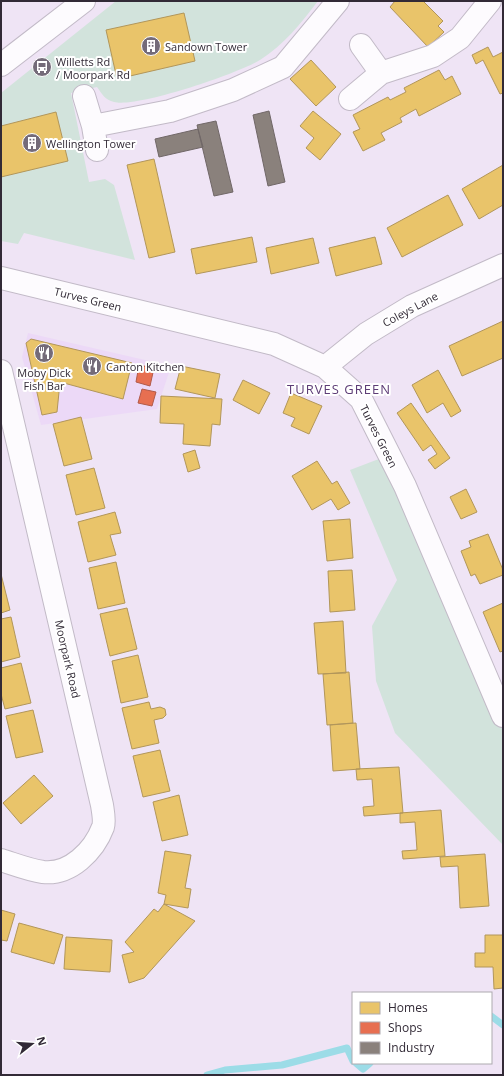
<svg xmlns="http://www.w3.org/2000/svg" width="504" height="1076" font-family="'Open Sans',sans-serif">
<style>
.built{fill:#ecd9f7}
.green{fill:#d2e3dc}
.homes{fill:#e9c46a;stroke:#b2965a}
.shops{fill:#e76f51;stroke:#b15a49}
.industry{fill:#8a817c;stroke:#706767}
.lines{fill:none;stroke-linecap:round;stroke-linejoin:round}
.stream{stroke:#9cdce7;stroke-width:7}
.minor-casing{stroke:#c2bac7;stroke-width:24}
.minor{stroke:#fdfbfe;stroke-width:22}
.labels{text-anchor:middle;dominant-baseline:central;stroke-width:4;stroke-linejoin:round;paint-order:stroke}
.poi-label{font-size:11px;fill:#322a36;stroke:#fff;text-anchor:start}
.street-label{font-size:11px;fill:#322a36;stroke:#fff}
.quarter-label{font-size:13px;letter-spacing:1px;fill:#5d3c76;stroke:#fff}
</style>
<rect width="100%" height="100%" fill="#efe4f5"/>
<path class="built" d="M28 333 171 366 157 409 41 425 22 357Z"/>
<path class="green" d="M116 1H318C301 23 284 45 260 60 239 73 138 108 114 102 105 100 102 94 97 87L71 93 89 182 105 179 114 185 135 260 24 233 18 244 1 241V93Z
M384 457 481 677 503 731V845L395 733 376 681 372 626 397 580 350 470Z"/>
<path class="homes" d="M395 1H423L443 21 438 26 444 32 428 47 390 7Z
M184 13 195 61 117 79 106 30Z
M488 47 493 57 503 52V93L500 94 483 60 476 64 472 55Z
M311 60 336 87 316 106 290 79Z
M439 70 445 80 452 76 461 94 419 116 416 109 400 118 402 122 381 133 385 140 363 151 353 132 360 129 353 115 388 97 390 100 406 92 404 88Z
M313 111 341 134 320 160 306 148 314 138 300 126Z
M56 112 68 161 1 177V126Z
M154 159 175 252 149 258 127 165Z
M503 165V205L479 219 462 189Z
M448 195 463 225 402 257 387 228Z
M252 237 257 262 196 274 191 249Z
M375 237 382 264 336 276 329 248Z
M313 238 319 263 271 274 266 248Z
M503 321V358L462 376 449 346Z
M31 339 132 363 123 399 60 382 57 412 42 415 26 343Z
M181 366 220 374 215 398 175 389Z
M438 370 461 411 451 417 443 403 427 413 412 385Z
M243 380 270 393 259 414 233 400Z
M291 393 322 406 309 434 291 426 295 418 283 413Z
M161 396 222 399 220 425 212 424 210 446 183 444 184 424 160 423Z
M411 403 450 458 435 469 428 460 437 454 431 445 423 451 397 413Z
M81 417 92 459 64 466 53 424Z
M195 450 200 468 188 472 183 454Z
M317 461 332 484 337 481 350 503 338 510 331 499 312 510 292 476Z
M94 468 105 508 76 515 66 475Z
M466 489 477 512 461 519 450 497Z
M115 512 121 533 110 535 116 555 88 562 78 522Z
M350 519 353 558 327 561 323 521Z
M488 534 503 570V575L480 584 475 574 471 576 461 551 471 547 469 541Z
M116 562 125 603 98 609 89 568Z
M352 570 355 610 330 612 328 571Z
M1 574 10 610 1 613Z
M503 603V651L500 652 483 612Z
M127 608 137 649 110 656 100 614Z
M11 617 20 657 1 662V619Z
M343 621 346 673 318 674 314 623Z
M138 655 148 697 121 703 112 661Z
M21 663 31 703 5 709 1 694V668Z
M349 672 353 723 327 725 323 674Z
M149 702 151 709 160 707 165 709 166 715 163 718 154 720 159 743 132 749 122 708Z
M33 710 43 752 16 758 6 716Z
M356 723 360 769 333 771 330 725Z
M160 750 170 791 143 797 133 756Z
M399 767 403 813 364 816 363 807 374 806 372 779 357 780 356 769Z
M34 775 53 796 21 824 3 803Z
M179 795 188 835 162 841 153 802Z
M441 810 445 856 403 859 402 851 417 850 415 822 400 823V813Z
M165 851 191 855 185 888 191 889 188 908 164 904 166 895 158 893Z
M485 854 489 906 460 908 458 866 441 867 440 857Z
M164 904 195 921 144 978 129 983 122 955 134 952 125 942 154 909 158 912Z
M1 910 15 914 7 941 1 940Z
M19 923 63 935 54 964 11 952Z
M485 935H503V988L494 989 493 967H475V953H485Z
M66 937 112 940 110 972 64 969Z"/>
<path class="shops" d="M139 365 154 368 150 386 136 382Z
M142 389 156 392 152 406 138 403Z"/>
<path class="industry" d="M269 111 285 182 268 186 253 115Z
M216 121 233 192 214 196 197 125Z
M198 129 203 147 159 157 155 139Z"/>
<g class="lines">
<path class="stream" d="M491 1016 503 1025
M356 1063 363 1069 370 1063
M207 1075 225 1070 282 1065 347 1048 353 1061"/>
<defs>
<path id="minor" d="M361 45 381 73
M1 65 84 1
M84 96 93 126
M350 99 381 73 433 56 460 38 490 1
M97 150 93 126 170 111 233 90 283 67 338 1
M1 278 274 344 325 367 361 399 405 486 503 716
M325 367 366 334 412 306 503 265
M1 371 102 805C103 812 105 821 103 827 94 851 70 875 43 872 29 870 14 864 1 860"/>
</defs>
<use href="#minor" class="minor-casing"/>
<use href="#minor" class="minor"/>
</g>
<defs>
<symbol id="building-disc" viewBox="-11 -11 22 22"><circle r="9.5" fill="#746b79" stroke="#fff"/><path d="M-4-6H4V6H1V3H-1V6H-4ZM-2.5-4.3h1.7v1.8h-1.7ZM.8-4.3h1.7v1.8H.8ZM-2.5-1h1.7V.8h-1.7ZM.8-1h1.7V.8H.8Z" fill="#fff"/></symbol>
<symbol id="bus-disc" viewBox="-11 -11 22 22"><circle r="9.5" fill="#746b79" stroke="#fff"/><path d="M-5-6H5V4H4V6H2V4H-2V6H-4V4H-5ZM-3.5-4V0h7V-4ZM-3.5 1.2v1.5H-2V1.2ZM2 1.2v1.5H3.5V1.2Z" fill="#fff"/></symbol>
<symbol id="restaurant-disc" viewBox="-11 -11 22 22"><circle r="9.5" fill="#746b79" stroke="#fff"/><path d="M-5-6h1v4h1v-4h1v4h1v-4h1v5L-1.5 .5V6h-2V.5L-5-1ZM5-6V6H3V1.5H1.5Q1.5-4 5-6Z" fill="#fff"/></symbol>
</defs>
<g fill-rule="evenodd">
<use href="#building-disc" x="140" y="35" width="22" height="22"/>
<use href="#bus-disc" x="31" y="56" width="22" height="22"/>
<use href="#building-disc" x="21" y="132" width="22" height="22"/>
<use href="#restaurant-disc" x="33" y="342" width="22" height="22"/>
<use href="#restaurant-disc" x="81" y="355" width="22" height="22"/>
</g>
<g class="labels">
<g class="poi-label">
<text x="165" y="46">Sandown Tower</text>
<text x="56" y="61">Willetts Rd<tspan x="56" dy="13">/ Moorpark Rd</tspan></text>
<text x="46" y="143">Wellington Tower</text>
<text x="106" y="366">Canton Kitchen</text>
<text x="44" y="372" text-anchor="middle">Moby Dick<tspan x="44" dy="13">Fish Bar</tspan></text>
</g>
<g class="street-label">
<text transform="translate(88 299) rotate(14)">Turves Green</text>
<text transform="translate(410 309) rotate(-28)">Coleys Lane</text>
<text transform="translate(379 436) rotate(63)">Turves Green</text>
<text transform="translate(68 659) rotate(77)">Moorpark Road</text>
</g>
<g class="quarter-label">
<text x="339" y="389">TURVES GREEN</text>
</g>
</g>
<rect width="504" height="1076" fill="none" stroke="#322a36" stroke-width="4"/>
<rect x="352" y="992" width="140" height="72" fill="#ffffff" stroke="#adaaaf"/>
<rect x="360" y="1002" width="20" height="12" fill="#e9c46a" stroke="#adaaaf"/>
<text x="388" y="1012" font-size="12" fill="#322a36">Homes</text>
<rect x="360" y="1022" width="20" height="12" fill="#e76f51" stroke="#adaaaf"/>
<text x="388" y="1032" font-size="12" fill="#322a36">Shops</text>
<rect x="360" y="1042" width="20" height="12" fill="#8a817c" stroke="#adaaaf"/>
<text x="388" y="1052" font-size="12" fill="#322a36">Industry</text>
<g transform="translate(32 1044) rotate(73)" stroke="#ffffff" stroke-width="3" paint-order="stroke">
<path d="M0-3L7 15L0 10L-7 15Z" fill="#322a36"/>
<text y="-6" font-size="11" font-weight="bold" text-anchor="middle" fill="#322a36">N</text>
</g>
</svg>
